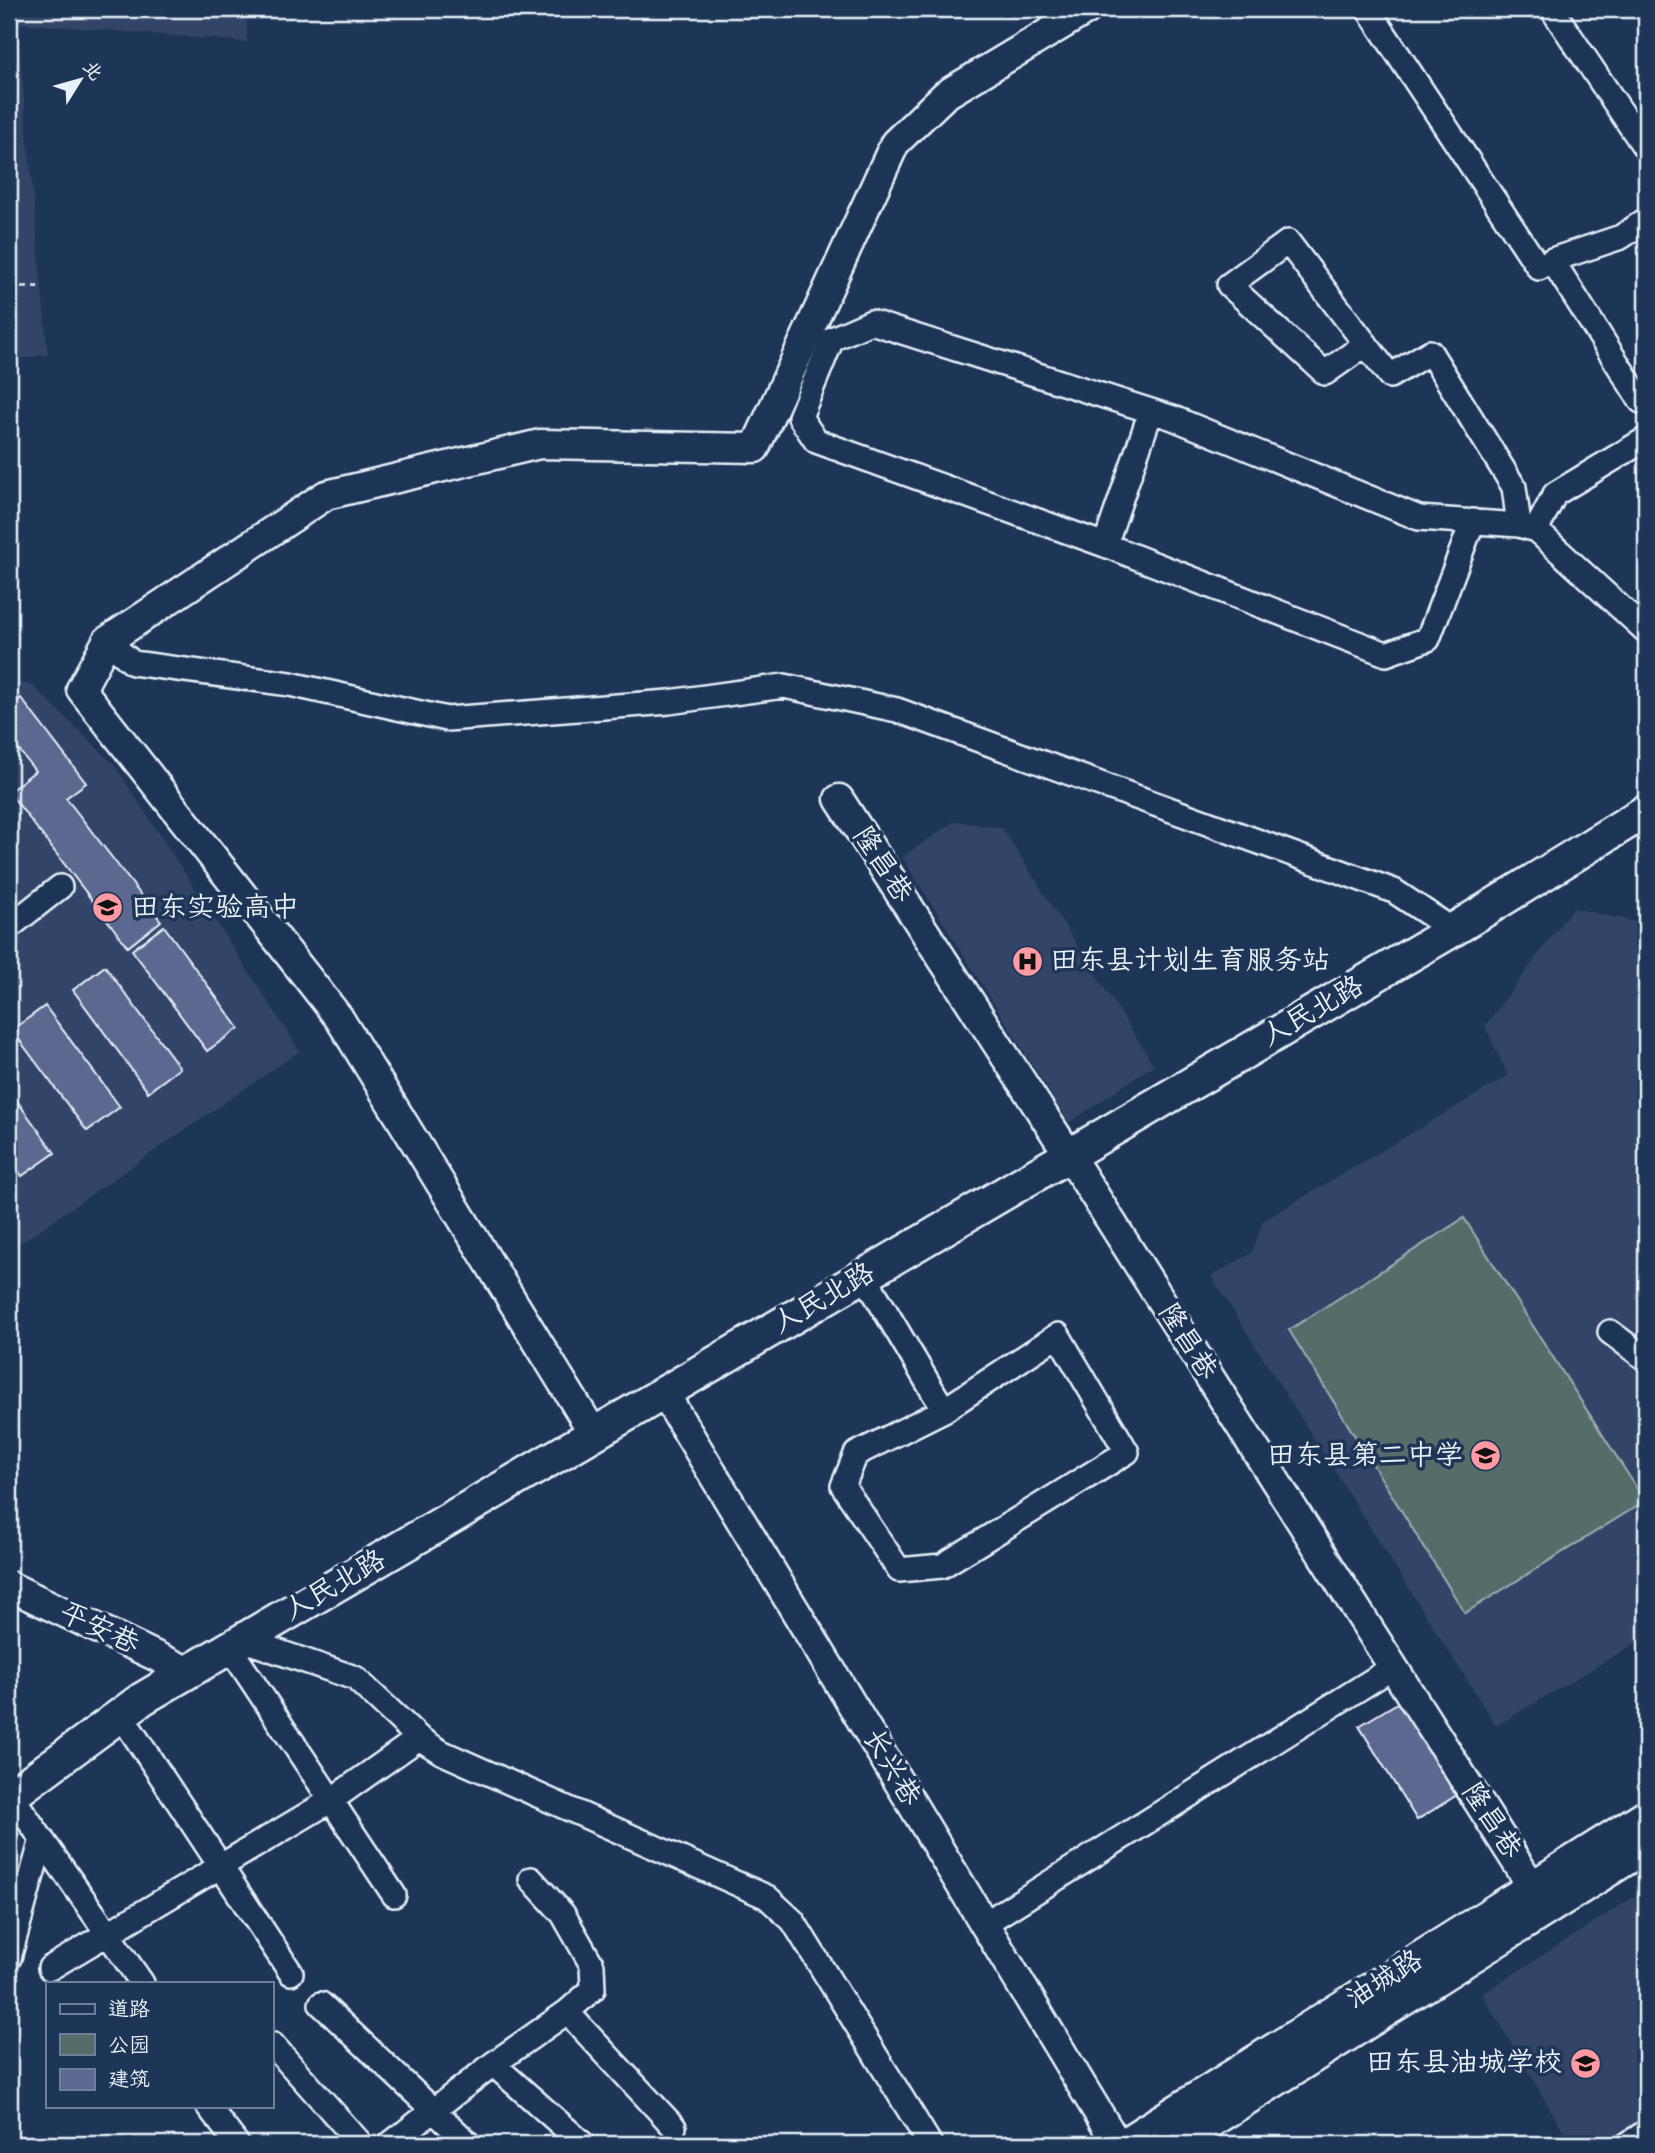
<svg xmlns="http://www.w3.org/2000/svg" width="1655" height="2153" font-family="Mynerve,'LXGW WenKai TC',sans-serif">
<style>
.built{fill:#304468}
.green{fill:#556d69;stroke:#9eafb0;stroke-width:2}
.building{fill:#5c6890;stroke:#e8f1f8;stroke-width:2}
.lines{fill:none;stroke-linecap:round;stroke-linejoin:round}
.minor-casing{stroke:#e8f1f8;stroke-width:28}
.tertiary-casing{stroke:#e8f1f8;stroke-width:33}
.secondary-casing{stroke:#e8f1f8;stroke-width:37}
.path{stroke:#e8f1f8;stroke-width:3.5;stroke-dasharray:7 5;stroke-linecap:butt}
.minor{stroke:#1d3557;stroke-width:23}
.tertiary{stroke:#1d3557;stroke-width:28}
.secondary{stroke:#1d3557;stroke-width:32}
.labels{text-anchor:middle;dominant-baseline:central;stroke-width:7;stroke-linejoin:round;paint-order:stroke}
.street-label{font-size:28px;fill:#e8f1f8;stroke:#1d3557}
.poi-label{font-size:28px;fill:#e8f1f8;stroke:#1d3557;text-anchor:start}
</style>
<rect width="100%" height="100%" fill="#1d3557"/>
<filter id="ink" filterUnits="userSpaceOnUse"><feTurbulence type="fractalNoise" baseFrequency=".0143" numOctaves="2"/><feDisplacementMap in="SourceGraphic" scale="14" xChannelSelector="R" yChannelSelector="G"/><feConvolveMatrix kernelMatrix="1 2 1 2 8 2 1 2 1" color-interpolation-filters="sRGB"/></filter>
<g filter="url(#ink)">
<path class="built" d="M9 9H247V42L17 23 48 355 9 360Z
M9 681 32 685 114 764 300 1051 9 1251Z
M955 821 1002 828 1154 1065 1069 1123 902 857Z
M1573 908 1646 924V1637L1496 1726 1211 1276 1252 1253 1263 1221 1508 1076 1485 1026Z
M1646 1889V2144H1547L1564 2132 1482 1994Z"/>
<path class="green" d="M1464 1218 1645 1501 1465 1613 1289 1330Z"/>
<path class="building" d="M21 698 86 783 66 798 161 921 128 947 9 792 35 771 9 737V708Z
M164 926 239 1028 207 1051 132 950Z
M105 966 180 1068 148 1092 73 990Z
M45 1006 120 1107 87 1131 12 1030Z
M9 1090 55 1153 22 1176 9 1158Z
M1399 1702 1457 1795 1417 1820 1359 1726Z"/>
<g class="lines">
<defs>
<path id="minor" d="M1368 9 1539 268 1552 260 1621 237 1646 220
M1552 9 1646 149
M1552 260 1641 401
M1366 344 1325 373 1229 285 1288 242 1390 376 1430 352 1514 487 1519 525
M1473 521 1428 639 1386 654 1105 545 816 441 800 417 832 339 871 322 1173 418 1419 518 1519 525 1536 530 1646 631
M1536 530 1555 494 1646 439
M1105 545 1151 411
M107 641 133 663 290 684 447 719 669 702 784 686 897 710 1394 891 1453 930
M9 927 60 887
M864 1275 944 1410 1058 1335 1127 1452 942 1566 899 1570 843 1486 856 1454 944 1410
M1610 1332 1646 1359
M244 1640 355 1678 419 1738 441 1752 767 1897 793 1921 930 2144
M230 1648 394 1895
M121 1715 291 1973
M11 1795 142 1983
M984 1924 1392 1668
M9 1958 42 1839
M50 1968 330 1801 419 1738
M321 2004 469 2144
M567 2012 674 2127
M273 2045 361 2144
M493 2064 567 2012 593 1989 592 1965 563 1914 531 1879
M208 2106 237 2144
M390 2144 493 2064 583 2144
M1628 2144 1646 2132"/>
<path id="tertiary" d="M839 799 1069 1155 1533 1888
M664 1393 1117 2144
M594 1434 339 1018 81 689 107 641 326 495 540 444 755 448 895 143 945 95 1088 9
M9 1586 189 1672"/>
<path id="secondary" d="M9 1797 142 1699 1453 930 1646 811
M1125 2144 1646 1816
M1174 2144 1646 1846"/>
</defs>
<use href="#minor" class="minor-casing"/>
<use href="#tertiary" class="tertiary-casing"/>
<use href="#secondary" class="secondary-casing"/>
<path class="path" d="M9 287H38"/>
<use href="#minor" class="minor"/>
<use href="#tertiary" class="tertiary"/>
<use href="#secondary" class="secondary"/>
</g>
</g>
<defs>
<symbol id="school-disc" viewBox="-11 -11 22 22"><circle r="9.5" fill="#ff9aa2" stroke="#1d3557"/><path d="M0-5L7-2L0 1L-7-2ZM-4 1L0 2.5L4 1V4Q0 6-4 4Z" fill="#111"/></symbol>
<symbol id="hospital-disc" viewBox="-11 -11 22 22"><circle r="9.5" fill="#ff9aa2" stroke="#1d3557"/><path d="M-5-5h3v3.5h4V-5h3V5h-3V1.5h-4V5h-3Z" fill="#111"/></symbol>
</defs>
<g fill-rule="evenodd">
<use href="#school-disc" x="90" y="890" width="35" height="35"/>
<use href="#hospital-disc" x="1010" y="944" width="35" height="35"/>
<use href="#school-disc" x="1468" y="1438" width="35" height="35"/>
<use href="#school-disc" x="1568" y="2046" width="35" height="35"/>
</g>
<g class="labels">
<g class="street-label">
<text transform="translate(882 865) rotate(57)">隆昌巷</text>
<text transform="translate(1313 1012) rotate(-30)">人民北路</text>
<text transform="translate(824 1299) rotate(-30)">人民北路</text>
<text transform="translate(1187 1342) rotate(58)">隆昌巷</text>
<text transform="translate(335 1586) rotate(-30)">人民北路</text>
<text transform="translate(99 1629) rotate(25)">平安巷</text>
<text transform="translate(891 1768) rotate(59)">长兴巷</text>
<text transform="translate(1491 1821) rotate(57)">隆昌巷</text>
<text transform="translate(1385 1980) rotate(-32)">油城路</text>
</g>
<g class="poi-label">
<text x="131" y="908">田东实验高中</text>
<text x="1050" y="961">田东县计划生育服务站</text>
<text x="1463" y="1456" text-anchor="end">田东县第二中学</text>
<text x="1562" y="2063" text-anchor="end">田东县油城学校</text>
</g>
</g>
<rect width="1655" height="2153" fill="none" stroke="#1d3557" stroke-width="35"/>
<rect x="18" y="18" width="1620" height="2118" fill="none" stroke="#e8f1f8" stroke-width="2.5" filter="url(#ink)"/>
<rect x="46" y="1982" width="228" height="126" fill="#1d3557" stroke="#6e8097" stroke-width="2"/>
<rect x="60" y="2004" width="35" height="10" fill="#1d3557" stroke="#6e8097" stroke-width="2"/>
<text x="108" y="2016" font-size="21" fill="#e8f1f8">道路</text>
<rect x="60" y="2034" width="35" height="21" fill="#556d69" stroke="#6e8097" stroke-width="2"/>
<text x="108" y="2052" font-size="21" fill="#e8f1f8">公园</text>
<rect x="60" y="2069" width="35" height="21" fill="#5c6890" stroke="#6e8097" stroke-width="2"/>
<text x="108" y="2086" font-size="21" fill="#e8f1f8">建筑</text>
<g transform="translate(80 80) rotate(53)" stroke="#1d3557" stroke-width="5" paint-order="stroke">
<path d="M0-5L12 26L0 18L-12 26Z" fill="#e8f1f8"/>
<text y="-10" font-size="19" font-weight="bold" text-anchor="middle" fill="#e8f1f8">北</text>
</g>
</svg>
